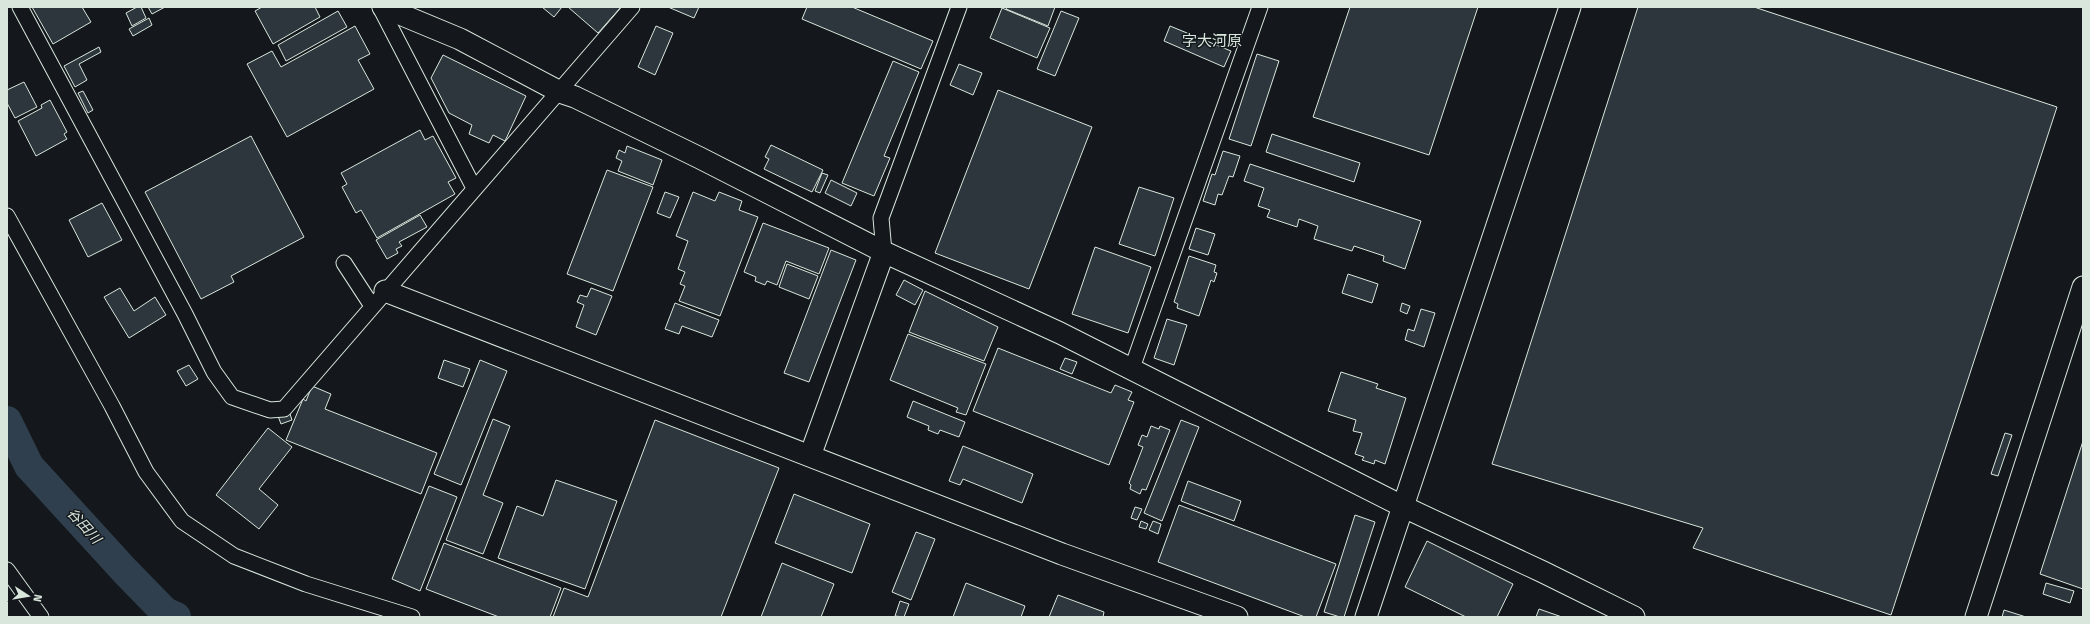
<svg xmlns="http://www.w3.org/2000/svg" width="2090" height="624" font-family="'Fira Sans','Noto Sans JP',sans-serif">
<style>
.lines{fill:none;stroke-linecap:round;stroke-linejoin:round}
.river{stroke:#2f3f4d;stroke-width:30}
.building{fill:#2c363c;stroke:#d8e6dc}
.street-casing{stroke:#d8e6dc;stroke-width:17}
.secondary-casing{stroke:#d8e6dc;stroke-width:23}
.street{stroke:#14181c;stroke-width:15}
.secondary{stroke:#14181c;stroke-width:21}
.labels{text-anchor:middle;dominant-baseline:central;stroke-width:3;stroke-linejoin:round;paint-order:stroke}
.water-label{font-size:14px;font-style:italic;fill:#d8e6dc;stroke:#14181c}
.quarter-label{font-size:15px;fill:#d8e6dc;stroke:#14181c}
</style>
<rect width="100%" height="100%" fill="#14181c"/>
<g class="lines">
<path class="river" d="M7 421 29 466 125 571 165 612 176 617"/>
</g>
<path class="building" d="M32 7H82L91 22 53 44Z
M137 7H141L146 18 132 26 126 13Z
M148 7H165L152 14Z
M262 7H315L320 17 273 44 255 11Z
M542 7H562L554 17Z
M568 7H621L598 33Z
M668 7H699L694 18Z
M807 7H852L933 41 921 69 802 19Z
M1007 7H1055L1048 26 1006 9Z
M1350 7H1478L1429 155 1313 117Z
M1638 7H1754L2057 107 1891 615 1693 548 1703 528 1492 464Z
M1002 8 1050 28 1037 58 990 38Z
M338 11 347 27 286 61 278 45Z
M1061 11 1079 18 1055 76 1037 69Z
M149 18 152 25 133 36 129 29Z
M355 26 370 54 358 60 374 89 287 137 247 64 272 51 281 67Z
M656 26 673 33 655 75 638 67Z
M1170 26 1231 51 1224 67 1164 41Z
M99 47 101 52 79 64 87 80 75 87 64 66Z
M1257 54 1279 61 1251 146 1229 139Z
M443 55 526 96 505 141 493 135 489 143 469 134 472 125 449 113 431 78Z
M893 61 919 72 884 156 890 158 874 196 842 183Z
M959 64 982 73 973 95 950 85Z
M24 82 37 107 15 118 7 103V90Z
M998 90 1092 127 1029 289 935 253Z
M83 91 93 110 88 113 78 93Z
M50 100 67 132 64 134 67 139 36 156 18 121 42 108 41 105Z
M420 130 425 140 433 136 456 178 448 182 455 194 377 238 361 210 356 213 342 187 347 184 341 173Z
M1272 134 1360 163 1354 182 1266 152Z
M251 136 304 237 231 276 234 282 201 299 145 192Z
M771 145 823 170 812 192 764 169 769 159 765 157Z
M627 146 662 160 653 185 618 171 622 161 616 158 619 150 625 153Z
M1223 151 1240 156 1233 177 1229 176 1222 195 1218 194 1215 205 1203 201 1212 174 1215 175Z
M1250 164 1421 221 1405 269 1383 261 1384 256 1354 246 1352 251 1314 239 1318 226 1299 219 1297 227 1267 217 1270 210 1258 206 1264 188 1244 181Z
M607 170 653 187 613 291 567 274Z
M822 173 828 175 820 193 815 191Z
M831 180 857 193 851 206 825 193Z
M1139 187 1174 198 1155 256 1119 244Z
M665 192 679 197 670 218 657 213Z
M693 192 715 201 719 192 742 201 739 210 758 217 720 316 679 301 685 286 680 284 685 272 678 269 688 241 676 236Z
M102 203 122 240 88 257 69 220Z
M420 215 427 227 399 242 402 246 396 249 398 253 387 259 376 240Z
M763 223 829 248 819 274 786 261 777 285 767 281 765 285 755 281 756 277 744 272Z
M1196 228 1215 234 1208 255 1189 249Z
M1095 247 1151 267 1128 333 1072 314Z
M831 250 856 260 809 382 784 373Z
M1189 256 1216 265 1214 272 1217 273 1214 282 1211 280 1199 316 1177 308 1178 304 1174 302Z
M787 264 818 276 809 299 779 287Z
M1348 274 1378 284 1372 303 1342 293Z
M904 280 923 290 915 305 896 295Z
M120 288 134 311 155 297 166 315 129 338 104 297Z
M591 288 612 296 596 335 576 327 584 305 577 302 580 295 587 297Z
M925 291 998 327 984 361 909 332Z
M675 303 719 320 712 337 682 326 679 334 665 329Z
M1402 303 1410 306 1407 314 1400 311Z
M1421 309 1435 313 1424 347 1405 340 1408 329 1414 331Z
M1167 319 1187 325 1174 365 1154 358Z
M908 334 986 364 966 415 956 412 958 408 890 380Z
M998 348 1111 393 1115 385 1132 392 1128 400 1134 402 1109 465 973 411Z
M1065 358 1077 362 1072 374 1060 369Z
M444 360 470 369 463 387 438 378Z
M480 360 507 371 461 485 434 474Z
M189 365 198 379 186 386 177 371Z
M1341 372 1378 384 1376 388 1406 398 1385 464 1375 460 1374 464 1362 460 1364 457 1355 454 1362 433 1353 431 1356 420 1328 411Z
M312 386 331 394 325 409 437 453 421 494 286 440 303 399 306 401Z
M913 401 965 422 959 437 940 430 938 434 928 430 929 426 907 417Z
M289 411 292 420 281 424 278 416Z
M493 419 510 426 483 495 503 503 483 554 446 540Z
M655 420 779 468 721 617H553L564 588 588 597Z
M1181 420 1199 427 1162 521 1144 513Z
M1151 426 1159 429 1160 426 1170 430 1146 490 1142 489 1140 494 1130 489 1131 485 1129 483 1143 447 1138 445 1142 435 1147 437Z
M268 428 292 447 259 489 278 505 259 529 216 495Z
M2005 433 2012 435 1998 476 1991 474Z
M2083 441V589L2040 574Z
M963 446 1033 474 1022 503 963 479 960 485 949 481Z
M556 480 617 501 585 589 498 558 517 506 543 516Z
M1188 481 1241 501 1234 521 1181 501Z
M429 486 457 497 420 591 392 579Z
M794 494 870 524 852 573 775 543Z
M1179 505 1336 564 1316 617H1305L1158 562Z
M1135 507 1142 509 1137 520 1131 518Z
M1355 515 1375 522 1344 617H1340L1324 612Z
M1141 521 1148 524 1146 529 1139 527Z
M1153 521 1161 524 1158 534 1149 530Z
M916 532 935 539 911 600 892 592Z
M1427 541 1513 584 1497 617H1466L1405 587Z
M444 543 561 588 550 617H499L426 589Z
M782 563 834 584 821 617H761Z
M966 583 1025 606 1021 617H953Z
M2046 583 2074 591 2070 603 2043 594Z
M1058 595 1104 612 1103 617H1049Z
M900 601 909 604 904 617 895 616Z
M1539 609 1562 617H1536Z
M2004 610 2026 617H2002Z"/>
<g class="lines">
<defs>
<path id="street" d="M20 7 185 314 214 372 232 397 270 410 284 409 632 7
M380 7 474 188
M7 216 112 406 146 472 182 521 234 556 306 584 412 617
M884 252 881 218 959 7
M344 263 372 306
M1132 368 1260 7
M7 570 41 617"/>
<path id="secondary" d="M383 7 460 39 560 92 575 97 700 158 884 252 1060 333 1404 507 1543 572 1634 617
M385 291 1062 554 1237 617
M810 456 884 252
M1366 617 1570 7
M1976 617 2083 287"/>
</defs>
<use href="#street" class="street-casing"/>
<use href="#secondary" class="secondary-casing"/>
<use href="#street" class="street"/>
<use href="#secondary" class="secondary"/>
</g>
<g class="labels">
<g class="water-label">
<text transform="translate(84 526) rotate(48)">谷田川</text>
</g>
<g class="quarter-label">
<text x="1212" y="41">字大河原</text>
</g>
</g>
<rect width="2090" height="624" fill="none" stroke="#d8e6dc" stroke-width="16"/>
<g transform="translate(28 596) rotate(102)" stroke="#14181c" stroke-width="3" paint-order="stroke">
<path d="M0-3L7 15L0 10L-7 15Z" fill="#d8e6dc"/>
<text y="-6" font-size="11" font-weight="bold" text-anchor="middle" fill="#d8e6dc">N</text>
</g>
</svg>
